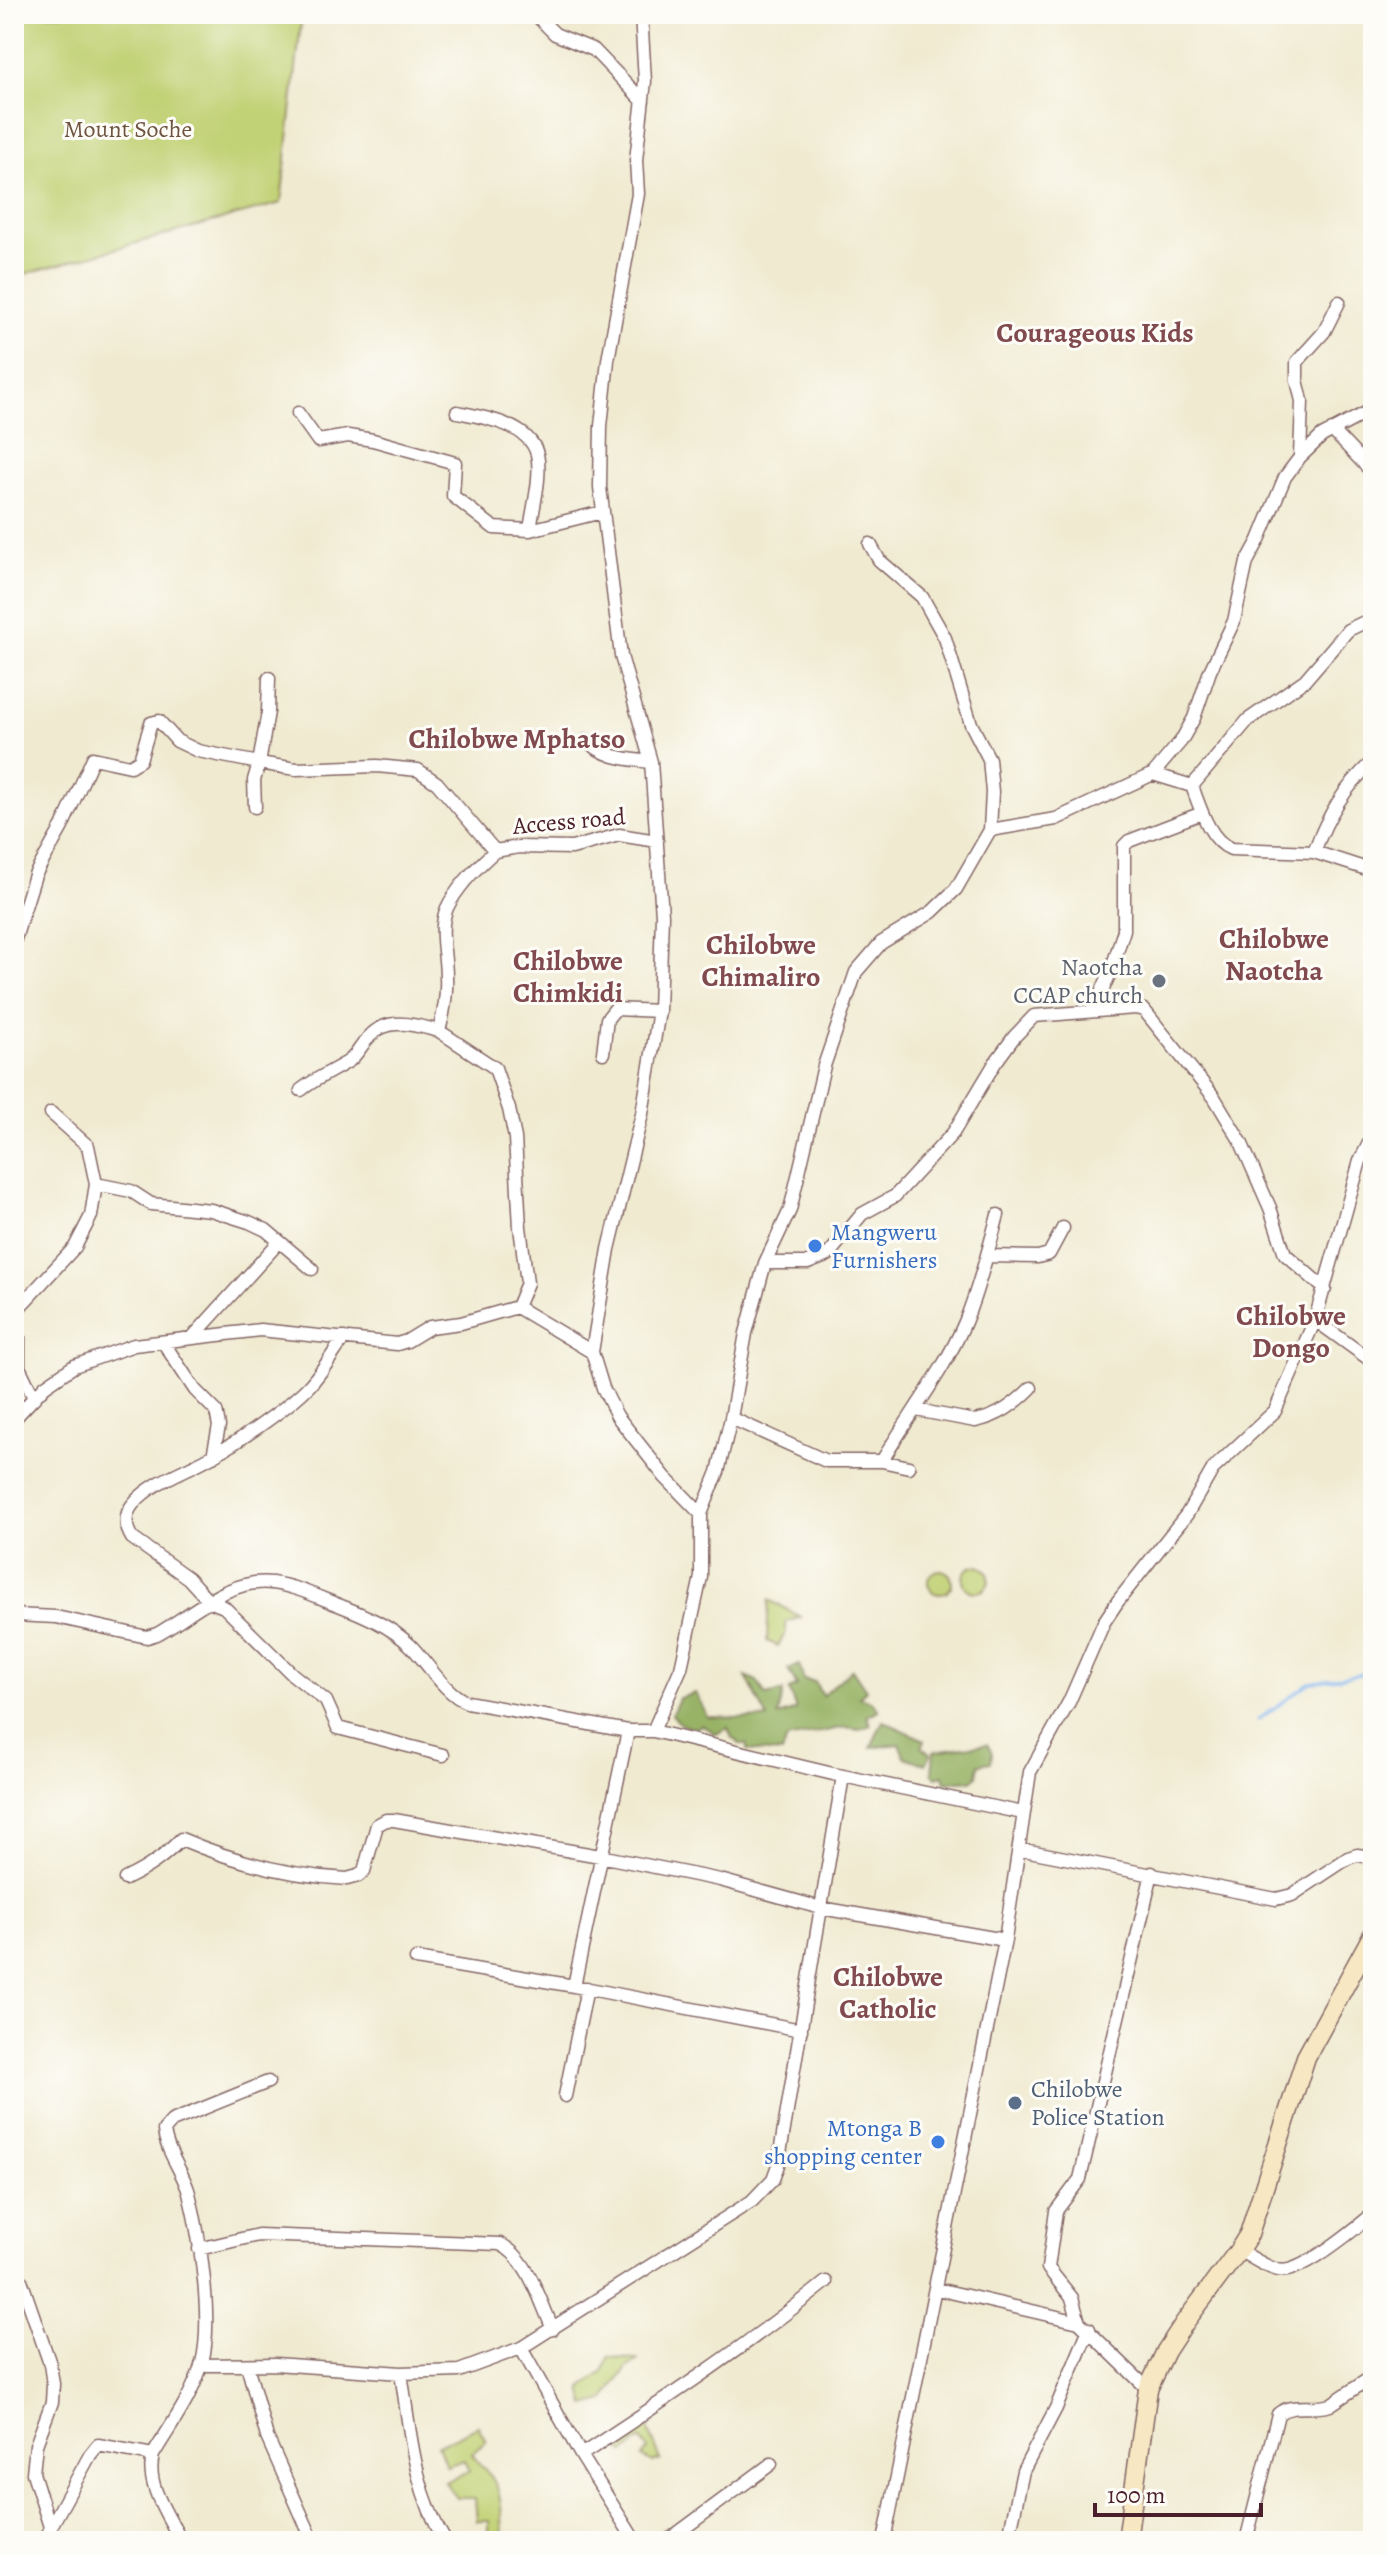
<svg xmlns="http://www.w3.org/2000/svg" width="1387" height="2555" font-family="Alegreya,serif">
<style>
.green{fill:#c1d174;stroke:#867850;stroke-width:2}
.forest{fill:#98b366;stroke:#716948;stroke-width:2}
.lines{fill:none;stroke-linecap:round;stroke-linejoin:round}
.stream{stroke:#81b4ee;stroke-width:3}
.street-casing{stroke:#846665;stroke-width:15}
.secondary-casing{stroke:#846665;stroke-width:21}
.street{stroke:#fff;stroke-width:12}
.secondary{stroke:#f7e8c3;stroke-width:18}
.worship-dot{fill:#6b7280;stroke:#fdfcf7;stroke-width:3}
.shop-dot{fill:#3f7fe0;stroke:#fdfcf7;stroke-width:3}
.service-dot{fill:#5c6f8a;stroke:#fdfcf7;stroke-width:3}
.labels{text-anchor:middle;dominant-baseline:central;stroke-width:6;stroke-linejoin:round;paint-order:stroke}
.park-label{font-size:24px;fill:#6e5441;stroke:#fdfcf7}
.street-label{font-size:24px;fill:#4a1f2b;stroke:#fdfcf7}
.worship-label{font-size:24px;fill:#5b616d;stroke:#fdfcf7;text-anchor:end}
.shop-label{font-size:24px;fill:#366cbe;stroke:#fdfcf7;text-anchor:start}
.service-label{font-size:24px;fill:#4e5e75;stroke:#fdfcf7;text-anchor:start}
.quarter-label{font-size:28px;font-weight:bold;fill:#814a4f;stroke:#fdfcf7}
</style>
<rect width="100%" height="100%" fill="#fdfcf7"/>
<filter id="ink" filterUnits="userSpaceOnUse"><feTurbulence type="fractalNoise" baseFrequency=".0125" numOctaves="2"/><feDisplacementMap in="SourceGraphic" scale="16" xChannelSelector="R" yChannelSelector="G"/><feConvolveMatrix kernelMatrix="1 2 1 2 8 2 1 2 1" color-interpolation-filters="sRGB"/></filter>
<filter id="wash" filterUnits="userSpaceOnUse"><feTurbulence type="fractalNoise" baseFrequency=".006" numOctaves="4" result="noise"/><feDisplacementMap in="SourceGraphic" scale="32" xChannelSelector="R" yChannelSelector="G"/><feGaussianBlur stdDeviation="1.8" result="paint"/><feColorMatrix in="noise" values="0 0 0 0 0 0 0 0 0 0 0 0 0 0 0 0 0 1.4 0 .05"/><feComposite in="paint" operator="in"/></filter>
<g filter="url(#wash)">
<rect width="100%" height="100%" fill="#f0ead0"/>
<path class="green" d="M14 14H302L281 203 14 277Z
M963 1579a13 13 0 1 1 26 0a13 13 0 1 1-26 0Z
M928 1582a12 12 0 1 1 24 0a12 12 0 1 1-24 0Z
M769 1600 801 1617 786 1622V1632L778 1646 767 1641Z
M609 2357 638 2360 627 2368 604 2401 586 2406 582 2388 603 2372Z
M478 2426 486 2441 472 2454C478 2464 486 2469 492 2478 503 2493 502 2523 503 2541H489V2521H477L475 2498H456L445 2482 469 2472 464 2460 446 2466 438 2445Z
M647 2426 661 2460 653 2463 642 2457 648 2450 641 2439 624 2453 614 2445Z"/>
<path class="forest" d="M799 1665 804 1680 815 1682 822 1696 852 1669 866 1690 859 1697 871 1701 879 1710 867 1716 871 1725 860 1729 845 1727 787 1739 782 1753 747 1750V1744H740L732 1738 728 1728 714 1735 712 1731 701 1725 696 1728 680 1724 672 1714 679 1698 696 1693 707 1717 768 1719 746 1676 757 1681 766 1696 783 1692 778 1716 796 1710 789 1690 797 1686 788 1669Z
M883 1721 925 1740 922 1748 931 1754 926 1764 905 1757 899 1744 871 1747Z
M987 1744 992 1753 991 1762 979 1764 977 1776 972 1780 946 1782 944 1775 936 1777 932 1773 934 1751Z"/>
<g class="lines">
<path class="stream" d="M1258 1720 1309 1683 1373 1672"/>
</g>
</g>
<g filter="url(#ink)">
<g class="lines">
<defs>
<path id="street" d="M535 14 555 34 594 50 643 101
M641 14 645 81 636 160 638 194 608 360 601 426 600 487 621 656 651 762 662 915 659 1011 642 1114 609 1249 592 1352 603 1388 617 1416 665 1477 701 1514V1577L681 1668 653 1731
M457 412C483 417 529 424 537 454 542 476 533 507 530 530
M298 413 318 441 348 436 373 440 455 463 453 496 494 528 530 530 602 512
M1332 430 1373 473
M1300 457 1302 401 1297 380V362L1324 332 1339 302
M269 678 268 712 259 763 296 769 377 766 418 770 437 783 495 851
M587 740C604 758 627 759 651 762
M1153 774 1181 741 1194 718 1210 671 1234 621 1247 562 1259 540 1285 477 1300 457 1322 436 1373 409
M1192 786 1248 720 1305 680 1348 630 1373 618
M990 830 1056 819 1153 774 1192 786C1200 807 1209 840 1231 849L1314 852 1373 871
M495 851 519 847 572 848 619 835 657 841
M1314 852C1328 815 1344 788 1373 761
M14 942 35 875 62 827 93 758 130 766 140 760 151 723 159 721 177 741 198 751 259 763 254 780 255 807
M1094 1009 1111 971 1124 930V846L1129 841 1202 813
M603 1053 607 1019 615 1009 659 1011
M301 1090C316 1078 333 1071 349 1061 357 1055 362 1044 369 1037 388 1016 415 1025 439 1031 444 1013 447 994 446 976 446 955 438 928 447 908 457 887 478 866 495 851
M96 1184 131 1191 151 1204 211 1210 249 1222 266 1230 312 1269
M987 1256 1038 1257 1049 1254 1063 1228
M765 1263H808L828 1255 862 1214 895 1196 953 1133 995 1063 1014 1037 1034 1016 1135 1008 1144 1010 1214 1097 1241 1142 1270 1208 1285 1254 1325 1289
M517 1307 592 1352
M14 1313 75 1247 91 1216 96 1184 88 1146 51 1113
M1315 1320 1373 1362
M14 1322 19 1337V1367L34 1398
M192 1338 279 1242
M344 1338C332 1355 321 1374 307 1388 286 1409 238 1442 212 1456 187 1471 152 1481 133 1504 124 1515 125 1527 132 1538L188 1578 209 1601 224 1607 292 1674 326 1701 338 1728 443 1755
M163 1342 195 1390 216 1411 219 1426 213 1456
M916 1410 975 1421C998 1417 1015 1404 1031 1388
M731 1418 826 1461H882L909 1467
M14 1419 45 1386 74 1366 134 1345 260 1330 397 1344 407 1341 430 1327 461 1323 517 1307 527 1283 520 1227 515 1138 509 1109 495 1068 439 1031
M882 1461C909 1415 944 1372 965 1322 979 1288 988 1251 998 1215
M701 1514 718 1472 731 1418 746 1333 765 1263 790 1210 824 1066 856 972 881 943 932 912 956 889 990 830 992 792 989 759 971 724 945 638 922 597 879 560 870 544
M14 1615 56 1617 147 1637 157 1634C191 1615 230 1577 272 1583 294 1586 316 1596 336 1604 362 1614 391 1626 411 1646 426 1661 446 1695 467 1702L628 1731H653L833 1774 1023 1813
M1019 1849 1276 1899 1292 1895 1348 1858 1357 1855 1373 1857
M125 1879C148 1868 164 1857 181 1839 235 1862 288 1876 347 1879L358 1876 364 1871 377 1825 386 1820H394L600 1856 720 1880 821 1908 1005 1940
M416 1959 574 1986 801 2030
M574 1986 628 1731
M565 2096 587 1988
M199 2249 258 2235 500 2244C528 2257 540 2301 553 2329
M1239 2250C1251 2257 1265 2267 1278 2270 1298 2276 1352 2231 1368 2218
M21 2280 50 2364 53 2384 52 2402 36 2445 33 2473 50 2527
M937 2289 1079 2322 1148 2389
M1079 2322 1072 2298 1048 2268 1056 2211 1080 2179 1152 1873
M521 2348 752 2201 773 2179 778 2165 843 1776
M201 2365 275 2364 401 2373 459 2371 521 2348 581 2455 635 2541
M247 2365 267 2437 313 2541
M401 2373C410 2431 414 2490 445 2541
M581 2455C665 2400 748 2345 826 2282
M43 2541 90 2455 98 2445 153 2455
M181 2541C168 2515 145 2485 153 2455 171 2425 192 2397 202 2363 213 2319 200 2237 189 2193 183 2171 166 2152 164 2130L172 2121 268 2082
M667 2541 771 2464
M884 2541 1005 1940 1030 1772 1069 1702 1104 1622 1118 1601 1187 1514 1213 1469 1275 1411 1315 1320 1360 1161 1373 1135
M1008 2541 1023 2471 1056 2408 1089 2329
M1246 2541 1278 2414C1292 2402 1313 2411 1330 2405L1373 2376"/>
<path id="secondary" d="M1127 2541 1148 2389 1166 2351 1185 2322 1239 2250 1249 2234 1306 2057 1373 1934"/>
</defs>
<use href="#street" class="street-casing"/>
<use href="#secondary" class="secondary-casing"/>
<use href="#street" class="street"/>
<use href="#secondary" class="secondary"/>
</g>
</g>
<circle class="worship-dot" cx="1159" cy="981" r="8"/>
<g class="shop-dot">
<circle cx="815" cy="1246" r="8"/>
<circle cx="938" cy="2142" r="8"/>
</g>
<circle class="service-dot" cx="1015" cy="2103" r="8"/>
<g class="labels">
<g class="park-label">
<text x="128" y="129">Mount Soche</text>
</g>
<g class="street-label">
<text transform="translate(569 821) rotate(-5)">Access road</text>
</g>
<g class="worship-label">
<text x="1143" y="967">Naotcha<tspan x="1143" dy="28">CCAP church</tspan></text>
</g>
<g class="shop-label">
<text x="831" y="1232">Mangweru<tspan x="831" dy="28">Furnishers</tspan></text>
<text x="922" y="2128" text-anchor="end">Mtonga B<tspan x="922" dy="28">shopping center</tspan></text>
</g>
<g class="service-label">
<text x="1031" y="2089">Chilobwe<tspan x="1031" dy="28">Police Station</tspan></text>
</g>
<g class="quarter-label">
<text x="1095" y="333">Courageous Kids</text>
<text x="517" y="739">Chilobwe Mphatso</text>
<text x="1274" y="939">Chilobwe<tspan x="1274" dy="32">Naotcha</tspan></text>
<text x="761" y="945">Chilobwe<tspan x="761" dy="32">Chimaliro</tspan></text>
<text x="568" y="961">Chilobwe<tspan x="568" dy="32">Chimkidi</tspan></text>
<text x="1291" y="1316">Chilobwe<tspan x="1291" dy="32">Dongo</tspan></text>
<text x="888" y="1977">Chilobwe<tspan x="888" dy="32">Catholic</tspan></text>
</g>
</g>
<rect width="1387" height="2555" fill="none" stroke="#fdfcf7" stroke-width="48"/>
<path d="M1095 2503v12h166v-12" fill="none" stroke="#4a1f2b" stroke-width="4"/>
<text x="1107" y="2503" font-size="24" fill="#4a1f2b" stroke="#fdfcf7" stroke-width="6" paint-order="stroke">100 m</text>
</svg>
